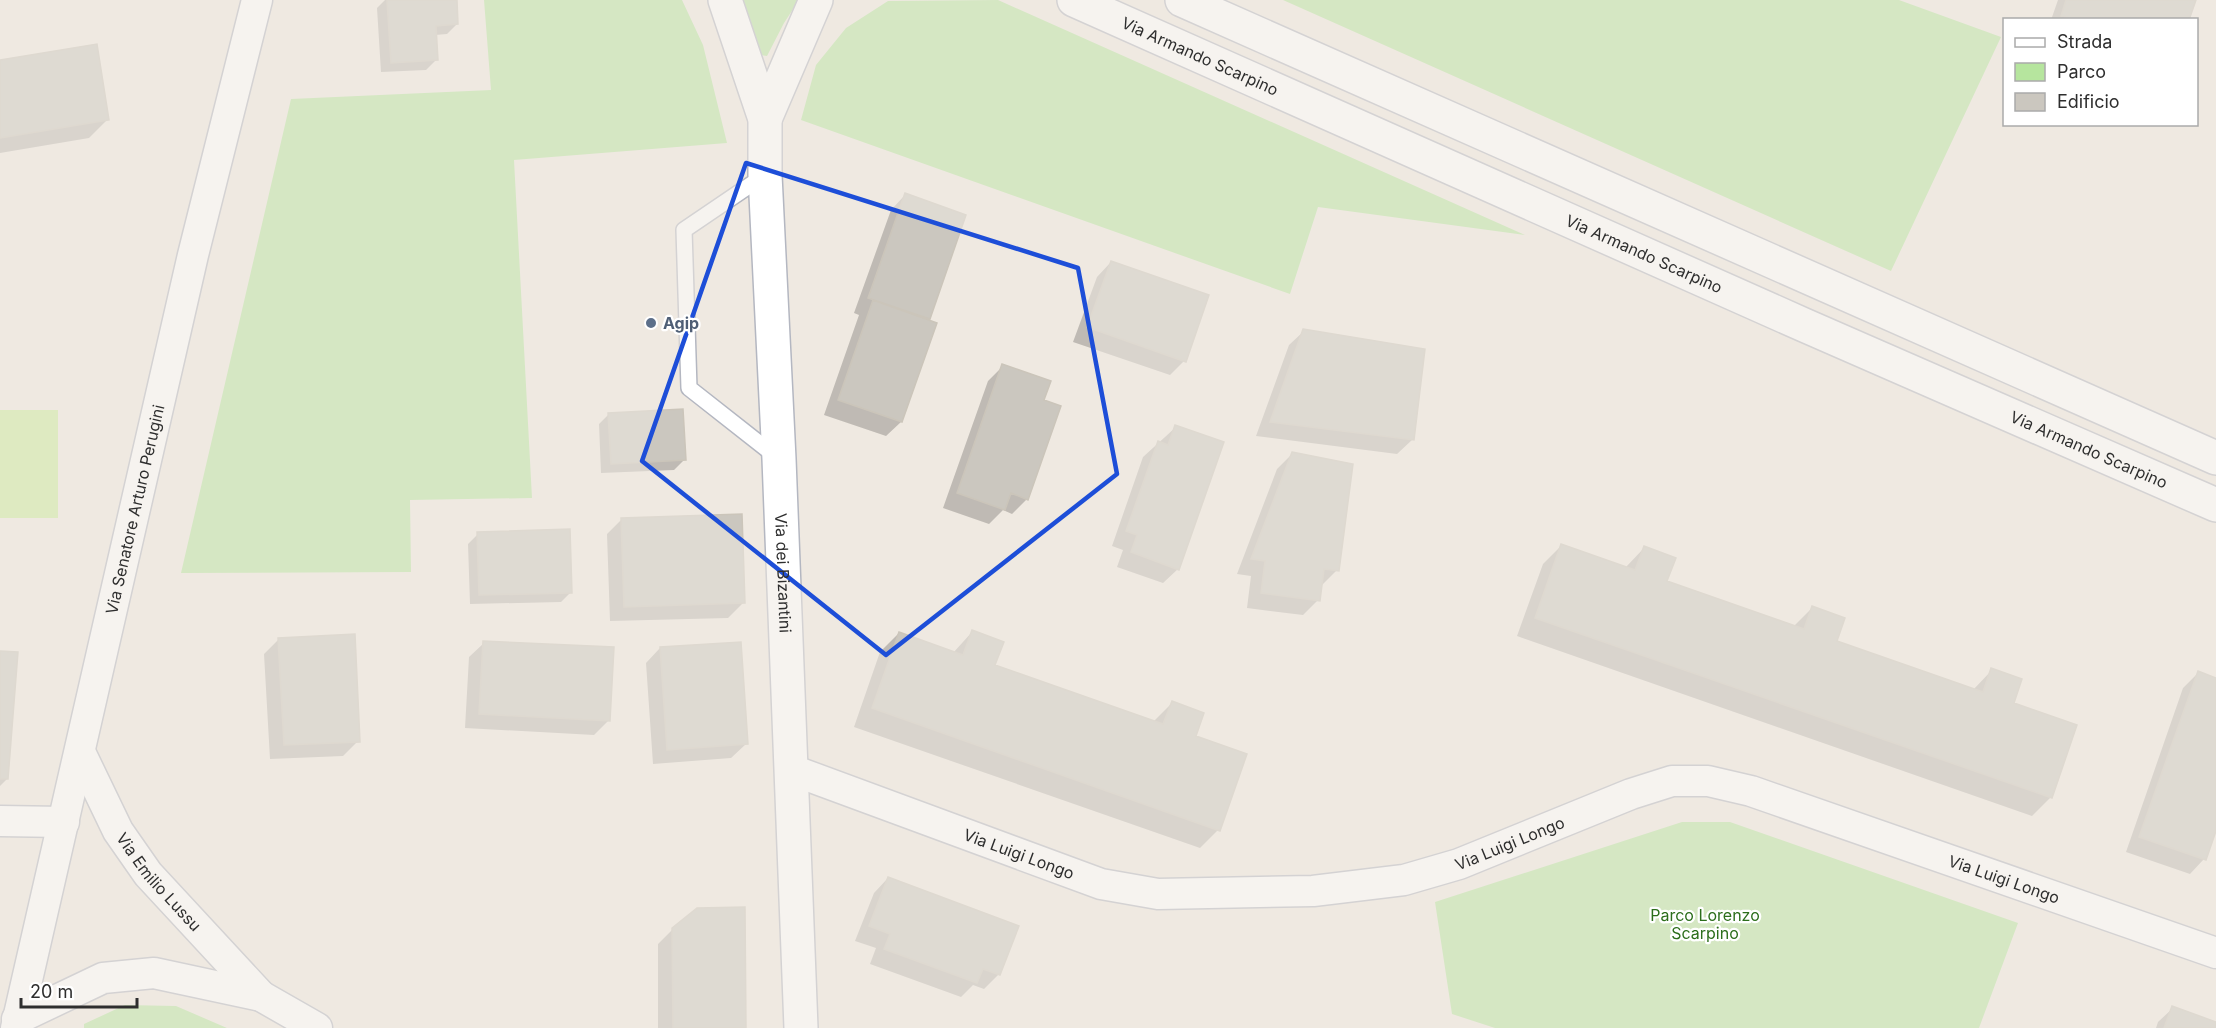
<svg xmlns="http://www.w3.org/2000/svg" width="2216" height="1028" font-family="Inter,sans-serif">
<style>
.green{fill:#b6e59e}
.pitch{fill:#c9ec9a}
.shadow{fill:#0003}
.building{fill:#cbc7bf;stroke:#cbc5ba;stroke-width:1.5}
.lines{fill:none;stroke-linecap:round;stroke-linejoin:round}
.lane-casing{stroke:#b4b7c1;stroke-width:18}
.street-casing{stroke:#b4b7c1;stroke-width:33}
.secondary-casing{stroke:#b4b7c1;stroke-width:36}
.lane{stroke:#fff;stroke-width:15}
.street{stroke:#fff;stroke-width:30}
.secondary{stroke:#fff;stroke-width:33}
.marked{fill:none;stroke:#1d4ed8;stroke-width:4.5;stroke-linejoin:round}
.service-dot{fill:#5c6f8a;stroke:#fff;stroke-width:2}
.labels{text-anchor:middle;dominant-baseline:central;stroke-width:4.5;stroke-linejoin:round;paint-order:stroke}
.street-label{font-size:16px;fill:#2e2e2e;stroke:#fff}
.service-label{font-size:16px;font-weight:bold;fill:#4e5e75;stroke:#fff;text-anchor:start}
.park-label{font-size:16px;fill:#2c6e1b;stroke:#fff}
</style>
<rect width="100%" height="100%" fill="#efe9e1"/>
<path class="green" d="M484 0H682L703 45 727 143 514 160 532 498 410 500 411 572 181 573 291 99 491 90Z
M736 0H799L784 23 767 56 761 55Z
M998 0 1525 235 1318 207 1290 294 801 120 816 65 846 28 888 1Z
M1283 0H1899L2001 37 1891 271Z
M1682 822H1730L2018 923 1979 1028H1495L1452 1014 1435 902Z
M125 1005 176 1006 227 1028H84V1024Z"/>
<path class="pitch" d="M0 410H58V518H0Z"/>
<path class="shadow" d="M385 0H456L457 24 447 34 435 35 436 60 426 70 381 72 377 8Z
M2058 0H2195L2188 20H2051Z
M0 61 108 119 89 138 0 153Z
M905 195 965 216 928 320 901 422 886 436 824 415 859 315 854 313 891 210Z
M1111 262 1184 361 1170 375 1073 342 1097 277Z
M1304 331 1412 440 1397 454 1256 436 1289 345Z
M1003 366 1042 401 1027 499 1012 514 1003 510 989 524 943 508 988 381Z
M609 414 684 460 674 470 601 473 599 424Z
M1176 427 1178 569 1163 583 1117 567 1123 550 1112 546 1143 457Z
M1292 454 1337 570 1322 585H1320L1318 600 1303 615 1247 608 1251 576 1237 574 1277 469Z
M622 519 743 603 728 618 610 621 607 534Z
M478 534 571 592 561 602 470 604 468 544Z
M1561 546 1626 567 1644 548 1665 582 1793 627 1812 608 1835 641 1973 690 1992 670 2012 704 2051 797 2032 816 1517 636 1543 564Z
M972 632 994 666 1153 722 1172 703 1194 737 1218 830 1200 848 854 727 880 652 899 633 953 653Z
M279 639 358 741 343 756 270 759 264 654Z
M484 643 609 720 594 735 465 728 469 657Z
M660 648 746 744 731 758 653 764 646 663Z
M0 652 7 779 0 786Z
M2198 673 2216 679V826L2204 859 2190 874 2126 852 2183 688Z
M888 878 999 974 984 989 973 985 961 997 870 964 876 948 855 941 874 893Z
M673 929 744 1028H658V944Z
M2173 1008 2216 1024V1028H2156L2158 1022Z"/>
<path class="building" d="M387 0H457L458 24 436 26 438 60 391 63Z
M2066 0H2196L2189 20H2072L2061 16Z
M97 44 109 120 0 138V60Z
M905 193 966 215 930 319 868 298Z
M1111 261 1209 295 1186 362 1087 327Z
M873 300 937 323 902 422 838 400Z
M1303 329 1425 349 1414 440 1270 422Z
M1002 364 1051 381 1044 400 1061 406 1028 500 1011 493 1005 510 957 493Z
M683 409 686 460 611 464 608 413Z
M1175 425 1224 442 1179 570 1131 552 1137 535 1126 531 1158 441 1168 445Z
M1292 452 1353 464 1339 571 1324 569 1320 601 1261 593 1265 561 1251 559Z
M742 514 745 603 624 607 621 518Z
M570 529 572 593 479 595 477 532Z
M1561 544 1635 570 1644 546 1676 558 1667 581 1804 629 1812 606 1845 618 1837 641 1983 692 1991 668 2022 679 2014 703 2077 725 2052 798 1535 618Z
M972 630 1004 642 995 665 1163 724 1172 701 1204 713 1196 736 1247 754 1220 831 872 708 899 632 963 655Z
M355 634 360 742 284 745 278 638Z
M483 641 614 647 610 721 479 714Z
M741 642 748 744 667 750 660 647Z
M0 651 18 652 8 779H0Z
M2198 671 2216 678V831L2206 860 2139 837Z
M888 877 1019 926 1000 975 983 969 977 983 884 949 890 934 869 926Z
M745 907 746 1028H673L672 928 697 908Z
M2172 1006 2216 1022V1028H2164Z"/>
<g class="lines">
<defs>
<path id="lane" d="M765 175 684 230 689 388 778 458"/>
<g id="street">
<path id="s1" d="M80 752 118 831 148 874 261 996"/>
<path id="s2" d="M792 770 1101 884 1158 894 1313 891 1404 880 1459 864 1631 794 1672 781H1708L1751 791 2216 953"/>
<path d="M0 821 64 822"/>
<path d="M17 1019 103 978 154 973 261 996 317 1028"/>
<path id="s3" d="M16 1028 193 255 257 0"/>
</g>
<g id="secondary">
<path id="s4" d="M725 0 765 119V175L779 459 801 1028"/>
<path id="s5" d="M1074 0 1804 325 2216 505"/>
<path d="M1182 0 2216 458"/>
<path d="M765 119 816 0"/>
</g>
</defs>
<use href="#lane" class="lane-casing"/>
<use href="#street" class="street-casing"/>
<use href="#secondary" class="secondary-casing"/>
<use href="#lane" class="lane"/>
<use href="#street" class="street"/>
<use href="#secondary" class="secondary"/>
</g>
<path d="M0 0H2216V1028H0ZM746 163 1078 268 1117 474 886 655 642 461Z" fill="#efe9e1" fill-opacity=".55" fill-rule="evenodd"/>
<path class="marked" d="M746 163 1078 268 1117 474 886 655 642 461Z"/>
<circle class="service-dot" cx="651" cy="323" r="6"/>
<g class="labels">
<g class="street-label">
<text stroke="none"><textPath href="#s5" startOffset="138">Via Armando Scarpino</textPath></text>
<text stroke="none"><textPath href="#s5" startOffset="624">Via Armando Scarpino</textPath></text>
<text stroke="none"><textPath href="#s5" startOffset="1110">Via Armando Scarpino</textPath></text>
<text stroke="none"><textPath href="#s3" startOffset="532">Via Senatore Arturo Perugini</textPath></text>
<text stroke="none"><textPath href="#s4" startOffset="580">Via dei Bizantini</textPath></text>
<text stroke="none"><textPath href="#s2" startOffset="746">Via Luigi Longo</textPath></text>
<text stroke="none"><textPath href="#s2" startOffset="242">Via Luigi Longo</textPath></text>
<text stroke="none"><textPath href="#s2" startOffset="1268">Via Luigi Longo</textPath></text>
<text stroke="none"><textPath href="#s1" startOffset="153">Via Emilio Lussu</textPath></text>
</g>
<g class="service-label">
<text x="663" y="323">Agip</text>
</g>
<g class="park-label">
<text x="1705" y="915">Parco Lorenzo<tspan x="1705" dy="18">Scarpino</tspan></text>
</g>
</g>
<rect x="2003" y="18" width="195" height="108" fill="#ffffff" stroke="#ababab" stroke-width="1.5"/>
<rect x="2015" y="38" width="30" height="9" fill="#ffffff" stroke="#ababab" stroke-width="1.5"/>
<text x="2057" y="48" font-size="18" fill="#2e2e2e">Strada</text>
<rect x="2015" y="63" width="30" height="18" fill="#b6e59e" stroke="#ababab" stroke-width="1.5"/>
<text x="2057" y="78" font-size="18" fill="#2e2e2e">Parco</text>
<rect x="2015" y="93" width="30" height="18" fill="#cbc7bf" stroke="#ababab" stroke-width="1.5"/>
<text x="2057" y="108" font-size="18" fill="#2e2e2e">Edificio</text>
<path d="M21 998v9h116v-9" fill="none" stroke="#2e2e2e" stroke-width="3"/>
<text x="30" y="998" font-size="18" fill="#2e2e2e" stroke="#ffffff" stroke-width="4.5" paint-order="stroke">20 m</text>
</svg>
